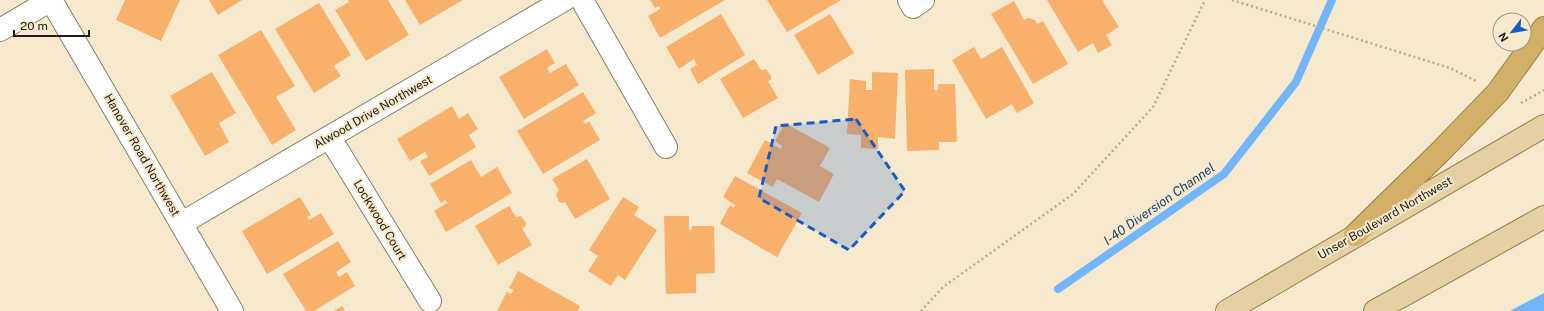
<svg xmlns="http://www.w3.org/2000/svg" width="1544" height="311" font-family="'Public Sans',sans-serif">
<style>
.water{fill:#72b5fa}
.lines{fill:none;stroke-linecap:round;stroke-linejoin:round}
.stream{stroke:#72b5fa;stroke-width:8}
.building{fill:#f8b06b}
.minor-casing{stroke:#8b7f66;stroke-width:24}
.major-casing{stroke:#957d4a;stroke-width:24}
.highway-casing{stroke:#957d4a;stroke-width:24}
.path{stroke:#b4aa93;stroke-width:2.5;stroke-dasharray:2 3;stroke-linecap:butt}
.minor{stroke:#fff;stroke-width:22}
.major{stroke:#e5d0a4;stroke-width:22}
.highway{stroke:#d3b067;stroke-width:22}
.marked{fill:#165bc6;fill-opacity:0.2;stroke:#165bc6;stroke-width:3;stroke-dasharray:8 5;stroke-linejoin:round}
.labels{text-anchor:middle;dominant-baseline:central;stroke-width:4;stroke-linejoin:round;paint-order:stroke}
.street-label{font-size:12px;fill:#231e14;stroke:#f6e9cd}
.water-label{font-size:13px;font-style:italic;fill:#14446f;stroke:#f6e9cd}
</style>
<rect width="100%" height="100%" fill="#f6e9cd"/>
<path class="water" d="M1544 293V311H1510Z"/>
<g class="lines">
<path class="stream" d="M1058 289 1224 174 1296 82 1332 0"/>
</g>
<path class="building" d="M125 0H180L161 41 116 20Z
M209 0H242L218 15Z
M348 0H388L409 35 366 61 335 10 349 2Z
M405 0H463L420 25Z
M650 0H725L660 38 648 16 660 9 659 6 655 8Z
M767 0H841L787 32Z
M1047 0H1102L1119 27 1106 35 1112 45 1098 53 1093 43 1078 52Z
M1014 1 1024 20 1028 18 1035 20 1037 24 1043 21 1068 64 1033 84 991 14Z
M319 3 351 55 334 66 341 76 314 93 275 29Z
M721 14 745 55 698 84 690 69 697 65 694 59 679 69 666 47Z
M830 14 854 53 818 75 794 35Z
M261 30 295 86 276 97 296 130 272 145 218 55Z
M974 47 981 59 1002 47 1034 103 1017 113 1012 104 986 119 952 60Z
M547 49 555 63 547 68 550 73 566 64 579 85 524 119 499 77Z
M754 59 761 70 766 69 771 76V80L768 81 778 98 743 118 720 79Z
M934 69V90H938V84H955L957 142H939V150L907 151 905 70Z
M212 72 236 113 219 123 229 142 205 156 170 96Z
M872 72 898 73 895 139 878 137V149L861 148V135L847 134 850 79 866 81V90H872Z
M583 92 596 113 583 121 585 124 589 121 600 140 543 174 517 131Z
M452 106 459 119 468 113 478 129 469 135 476 147 429 176 420 161 428 157 425 152 410 161 397 139Z
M785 123 830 148 820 166 834 174 819 202 777 179 773 187 747 173 765 140 781 149 782 146 775 141Z
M587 159 610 199 575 219 565 202 562 203 559 202 556 194 559 190 552 179Z
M471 160 481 177 497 167 512 193 446 232 434 211 447 203 445 200 441 203 430 184Z
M735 176 802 213 777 257 720 224 730 205 734 208 735 205 723 197Z
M300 197 311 215 307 217 309 220 321 213 334 234 267 274 242 231Z
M623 197 639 207 634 215 657 230 625 280 618 275 611 286 588 271 598 256 589 250Z
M509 206 516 217 521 216 526 223 525 227 522 228 532 245 498 265 475 226Z
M664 216H689V231L692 230V226H714L715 273 696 274V293L666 294Z
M338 241 351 262 336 272 339 277 347 272 355 286 314 311H306L283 274Z
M518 271 580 306 578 311H497L507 292 511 294 514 290 509 288Z
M342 306 345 311H334Z"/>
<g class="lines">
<defs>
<path id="minor" d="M51 0 232 311
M582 0 666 147
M909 0 913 7 923 0
M0 30 51 0
M330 138 430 301
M182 223 564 0"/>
<path id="major" d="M1227 311 1544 126
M1375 311 1544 217"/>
<path id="highway" d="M1355 235 1441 151 1498 92 1544 28"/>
</defs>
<use href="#minor" class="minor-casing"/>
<use href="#major" class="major-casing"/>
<use href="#highway" class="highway-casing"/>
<path class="path" d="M1232 0 1450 68 1476 81
M1521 103 1544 90
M921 311 943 287 1073 194 1153 107 1205 0"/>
<use href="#minor" class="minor"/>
<use href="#major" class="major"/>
<use href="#highway" class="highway"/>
</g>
<path class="marked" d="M856 119 905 191 849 250 759 198 776 126Z"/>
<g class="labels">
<g class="street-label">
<text transform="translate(373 112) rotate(-30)">Alwood Drive Northwest</text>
<text transform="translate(142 155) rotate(60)">Hanover Road Northwest</text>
<text transform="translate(1385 218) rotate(-30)">Unser Boulevard Northwest</text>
<text transform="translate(380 220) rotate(59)">Lockwood Court</text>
</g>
<g class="water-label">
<text transform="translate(1159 204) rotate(-35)">I-40 Diversion Channel</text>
</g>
</g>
<g transform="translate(1512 32) rotate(239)"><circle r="19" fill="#f6e9cd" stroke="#a29883"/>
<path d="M0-3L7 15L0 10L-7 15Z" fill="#165bc6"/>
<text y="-6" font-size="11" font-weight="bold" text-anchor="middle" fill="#231e14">N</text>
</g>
<path d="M14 30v6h75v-6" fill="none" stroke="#231e14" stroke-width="2"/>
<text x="20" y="30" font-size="12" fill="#231e14" stroke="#f6e9cd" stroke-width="3" paint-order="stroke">20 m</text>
</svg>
